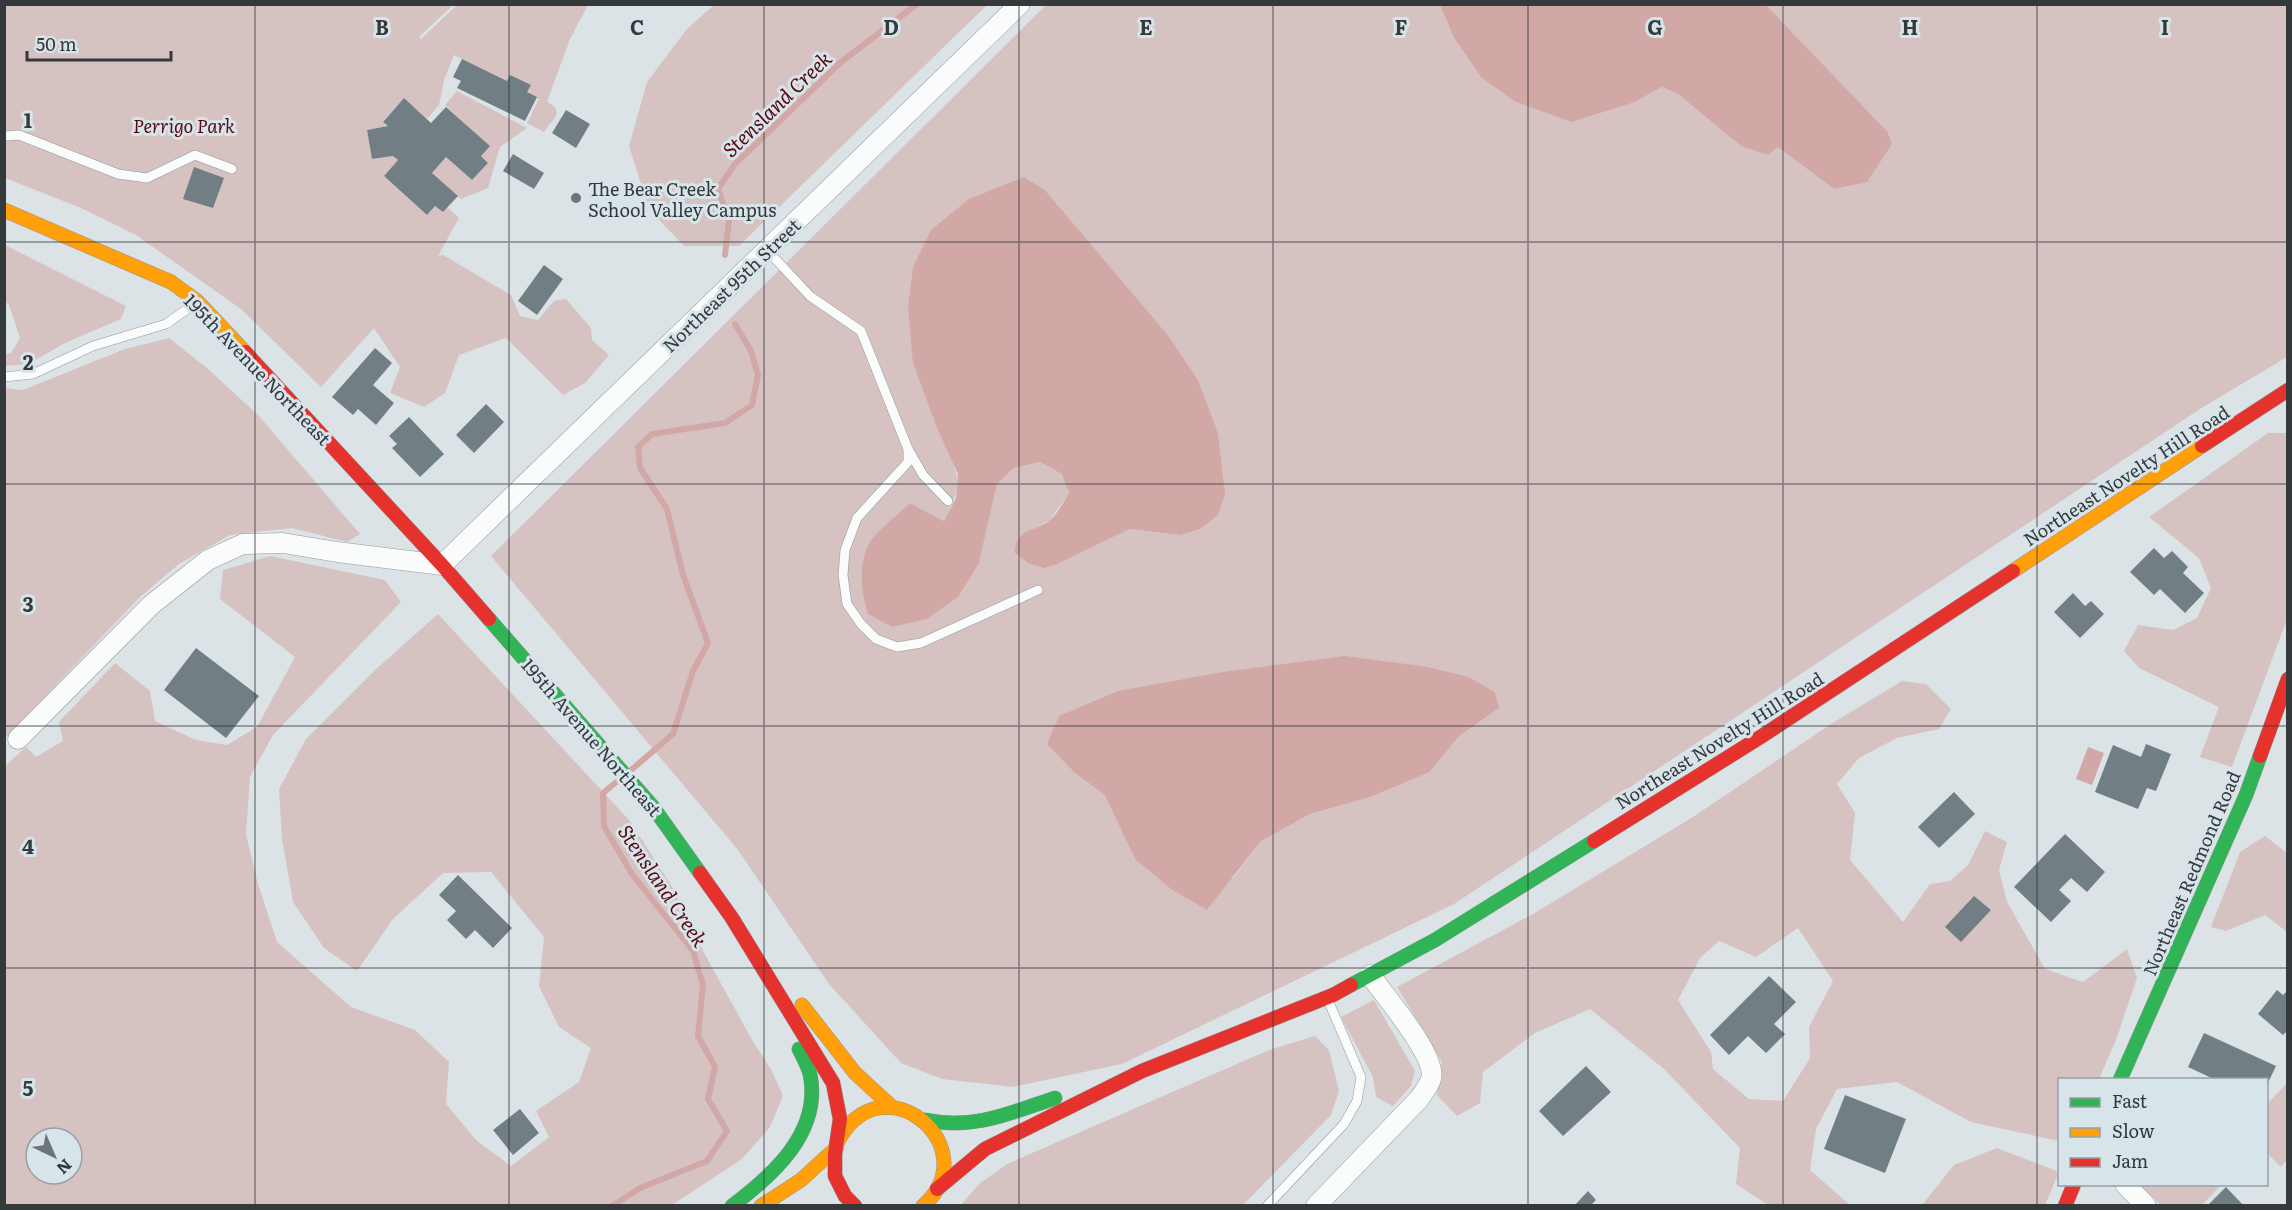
<svg xmlns="http://www.w3.org/2000/svg" width="2292" height="1210" font-family="Literata,serif">
<style>
.green{fill:#d7c2c2;fill-rule:evenodd}
.water{fill:#d2a8a6}
.lines{fill:none;stroke-linecap:round;stroke-linejoin:round}
.stream{stroke:#d2a8a6;stroke-width:6}
.building{fill:#717f84}
.lane-casing{stroke:#92989b;stroke-width:10}
.street-casing{stroke:#92989b;stroke-width:21}
.fast-casing{stroke:#92989b;stroke-width:15}
.slow-casing{stroke:#92989b;stroke-width:15}
.jam-casing{stroke:#92989b;stroke-width:15}
.lane{stroke:#fafbfb;stroke-width:9}
.street{stroke:#fafbfb;stroke-width:20}
.fast{stroke:#30b455;stroke-width:14}
.slow{stroke:#ff9f0a;stroke-width:14}
.jam{stroke:#e5322d;stroke-width:14}
.grid{fill:none;stroke:#34393c;stroke-width:1.5;stroke-opacity:0.55}
.poi-dot{fill:#6e7478;stroke:#d7e4ea;stroke-width:2}
.labels{text-anchor:middle;dominant-baseline:central;stroke-width:6;stroke-linejoin:round;paint-order:stroke}
.park-label{font-size:18px;font-style:italic;fill:#570911;stroke:#d7e4ea}
.poi-label{font-size:18px;fill:#34393c;stroke:#d7e4ea;text-anchor:start}
.street-label{font-size:18px;fill:#34393c;stroke:#d7e4ea}
.water-label{font-size:20px;font-style:italic;fill:#590a12;stroke:#d7e4ea}
.grid-label{font-size:20px;text-anchor:middle;font-weight:bold;fill:#34393c;stroke:#d7e4ea;stroke-width:6;stroke-linejoin:round;paint-order:stroke}
</style>
<rect width="100%" height="100%" fill="#dbe3e6"/>
<path class="green" d="M715 4H986L987 5 739 246H684L649 209 629 146 647 82 687 29Z
M4 5H453L419 37 421 39 457 5H588L570 39 547 102 555 107 557 113C555 120 548 125 544 132L527 123 539 99 527 92 530 85 507 81 454 55 444 80 439 105 427 119 404 98 383 121 388 126 367 130 372 159 393 156 398 160 384 176 427 215 435 206 443 212 447 207 459 218 438 256 443 255 511 295 520 316 538 320 554 301 566 299 591 328 592 340 609 355 585 383 563 395 506 338 459 355 445 393 424 407 390 393 400 367 374 328 321 387 241 309 136 235 81 208 5 178Z
M1046 5H1440L1453 36 1635 102 1662 87 1679 95 1741 146H1778L1834 189 1887 131 1766 5H2287V357L2200 409 1454 904 1122 1064 1013 1087 942 1079 901 1063 829 984 738 850 491 556ZM1045 190 1167 334 1197 380 1218 433 1180 535 1130 529 1057 564 1023 534 1050 520 1069 493 1063 474 1040 462 1014 468 997 484 979 563 910 503 944 521C966 479 958 473 939 433ZM1429 667 1469 677 1495 692 1498 708 1459 736 1430 772 1371 797 1310 814 1260 842 1233 878 1135 859 1104 794Z
M457 91 527 128 500 147 488 188 461 199 432 173 446 157 472 180 488 163 481 156 489 146 445 105Z
M5 245 126 306 121 319 65 343 28 364 5 366V354L11 353 20 338 9 305 5 301Z
M169 338 208 369 258 415 360 534 347 542 292 528 230 535 179 564 141 596 5 738V388L23 390 125 349Z
M2268 433H2287V619L2232 767 2200 757 2219 707 2139 668 2124 651 2138 625 2173 630 2197 618 2211 588 2199 558 2149 517Z
M270 556 385 580 401 602 273 735 250 777 246 834 258 884 277 942 351 1007 415 1030 449 1062 446 1104 477 1141 511 1166 549 1137 536 1111 579 1082 591 1048 559 1027 539 986 544 937 491 872 443 873 393 919 357 971 324 948 293 902 282 839 279 789 306 739 375 670 438 614 630 821 674 890 703 951 751 1038 772 1071 783 1096 770 1127 742 1159 672 1205H5V766L26 747 36 757 63 741 59 722 115 663 150 691 155 721 196 740 227 745 257 727 295 657 220 599 223 570ZM36 1138H72V1174H36Z
M1902 681 1926 684 1951 709 1939 729 1897 738 1859 758 1837 784 1855 813 1850 860 1903 922 1930 884 1950 881 1968 865 1985 831 2007 842 1999 870 2007 902 2045 969 2083 982 2127 949 2137 978 2116 1040 2099 1079 2060 1080 2059 1141 1971 1122 1897 1082 1837 1089 1816 1129 1810 1170 1851 1206 1768 1205 1736 1184 1740 1148 1664 1069 1590 1009 1535 1033 1483 1072 1480 1103 1457 1116 1437 1095 1442 1062 1397 987 1533 914 1693 817 1831 724ZM1798 928 1833 981 1809 1027 1810 1058 1783 1101 1749 1099 1713 1069 1711 1052 1678 1000 1700 958 1719 941 1756 957Z
M2265 836 2287 853V932L2265 915 2226 931 2211 927 2240 852Z
M1374 1000 1415 1071 1411 1086 1393 1106 1376 1097 1373 1077 1341 1017Z
M1315 1036 1329 1050 1339 1091 1331 1115 1243 1205H961L979 1184 1007 1164 1269 1050Z
M2287 1083V1160L2281 1167 2267 1153V1104Z
M1997 1148 2059 1172 2045 1205H1922L1954 1165Z
M2139 1185H2221L2201 1206 2161 1205Z"/>
<path class="water" d="M1440 5H1766L1887 131 1892 144 1867 182 1834 189 1778 147 1768 155 1741 146 1679 95 1662 87 1635 102 1571 122 1514 101 1481 77 1453 36Z
M1024 177 1045 190 1167 334 1198 380 1218 433 1225 494 1218 515 1200 529 1180 535 1130 529 1057 564 1044 568 1028 563 1015 553C1015 528 1035 532 1050 520 1058 513 1064 501 1069 493L1062 474 1040 462 1014 468 997 484 979 563 958 597 927 619 892 627 868 614C861 592 858 565 869 544 874 533 901 512 910 503L944 521 956 498 958 474 939 433 913 363 908 308 913 267 931 230 969 199Z
M1345 656 1429 667 1469 677 1495 692 1499 708 1459 736 1430 772 1371 797 1310 814 1260 842 1207 910 1171 889 1135 859 1104 794 1075 773 1047 744 1059 716 1118 691 1223 672Z
M2088 747 2104 753 2092 785 2076 779Z"/>
<g class="lines">
<path class="stream" d="M725 255 729 220 718 189 735 164 841 62 917 4
M630 771 673 734 693 671 708 643 683 575 667 509 640 468 638 447 652 434 725 423 752 405 758 375 751 351 735 324
M612 1206 640 1188 707 1161 727 1131 708 1099 715 1067 698 1036 703 985 693 951 632 874 604 826 603 793 620 779"/>
</g>
<path class="building" d="M462 59 507 81 510 75 531 85 527 92 537 97 525 121 457 88 461 81 453 77Z
M404 98 431 123 446 107 490 146 481 156 488 163 472 180 446 157 432 173 458 196 443 212 435 206 427 215 384 176 398 160 393 156 372 159 367 130 388 126 383 122Z
M566 110 590 124 576 148 552 133Z
M513 154 544 173 534 189 503 171Z
M194 167 224 178 213 208 183 199Z
M544 265 563 279 537 315 518 301Z
M375 348 392 363 373 385 394 403 376 425 358 409 353 415 332 397Z
M486 404 504 422 474 453 456 435Z
M409 417 444 454 420 477 392 448 397 444 389 436Z
M2154 548 2164 558 2172 551 2188 567 2183 573 2204 593 2185 613 2160 589 2154 595 2130 572Z
M2073 593 2085 606 2091 601 2104 614 2080 638 2054 612Z
M196 648 259 696 226 738 164 690Z
M2146 744 2171 754 2156 791 2147 788 2138 809 2095 792 2113 745 2141 757Z
M1954 792 1975 814 1939 848 1918 827Z
M2065 834 2105 872 2087 892 2071 878 2059 890 2071 901 2051 922 2014 887Z
M458 875 512 928 493 948 475 930 466 939 447 920 456 911 439 895Z
M1974 896 1991 910 1961 942 1945 927Z
M1769 976 1796 1002 1774 1024 1785 1034 1766 1053 1748 1036 1729 1055 1710 1035Z
M2277 990 2283 995 2288 990V1030L2283 1035 2258 1014Z
M2204 1033 2276 1066 2266 1087V1080H2216L2188 1067Z
M1586 1066 1611 1092 1563 1136 1539 1111Z
M1845 1095 1906 1119 1885 1173 1824 1149Z
M520 1109 539 1133 513 1155 493 1130Z
M2226 1187 2244 1206H2207Z
M1588 1191 1596 1200 1590 1206H1574Z"/>
<g class="lines">
<defs>
<path id="lane" d="M4 136 19 135 118 174 147 178 195 155 232 169
M767 250 810 296 861 331 908 449 923 475 948 501
M4 377 33 374 93 346 166 324 196 303
M908 449V462L857 518 845 550 843 575 847 604 861 624 876 639 897 647 921 643 1038 590
M1267 1206 1344 1124 1357 1101 1361 1077 1328 1000"/>
<path id="street" d="M18 739 151 605 208 560 243 544 283 543 337 552 442 565 1020 4
M2125 1184 2146 1206
M1316 1206 1419 1099C1423 1093 1429 1086 1431 1079 1438 1057 1384 995 1370 975"/>
<path id="fast" d="M489 619 653 807 700 873
M1351 985 1435 940 1594 841
M2120 1080 2246 795 2260 756
M926 1120C974 1130 1010 1113 1055 1098
M732 1206C773 1175 822 1132 810 1074 808 1066 803 1057 799 1049"/>
<path id="slow" d="M4 210 171 282 197 301 245 352
M2013 571 2202 446
M802 1005 855 1073 891 1106
M837 1143C882 1056 989 1148 923 1206
M761 1206 801 1180 836 1148"/>
<path id="jam" d="M245 352 442 565 489 619
M2202 446 2288 390
M2260 756 2288 679
M1594 841 1762 736 2013 571
M700 873 732 918 833 1083 840 1119 835 1154V1176L845 1196 855 1206
M937 1189 985 1149 1142 1071 1333 995 1351 985
M2065 1206 2074 1184"/>
</defs>
<use href="#lane" class="lane-casing"/>
<use href="#street" class="street-casing"/>
<use href="#fast" class="fast-casing"/>
<use href="#slow" class="slow-casing"/>
<use href="#jam" class="jam-casing"/>
<use href="#lane" class="lane"/>
<use href="#street" class="street"/>
<use href="#fast" class="fast"/>
<use href="#slow" class="slow"/>
<use href="#jam" class="jam"/>
</g>
<path class="grid" d="M255 4V1206M509 4V1206M764 4V1206M1019 4V1206M1273 4V1206M1528 4V1206M1783 4V1206M2037 4V1206M4 242H2288M4 484H2288M4 726H2288M4 968H2288"/>
<circle class="poi-dot" cx="576" cy="198" r="6"/>
<g class="labels">
<g class="park-label">
<text x="184" y="125">Perrigo Park</text>
</g>
<g class="poi-label">
<text x="588" y="188">The Bear Creek<tspan x="588" dy="21">School Valley Campus</tspan></text>
</g>
<g class="street-label">
<text transform="translate(731 285) rotate(-44)">Northeast 95th Street</text>
<text transform="translate(258 369) rotate(46)">195th Avenue Northeast</text>
<text transform="translate(2126 475) rotate(-33)">Northeast Novelty Hill Road</text>
<text transform="translate(592 737) rotate(49)">195th Avenue Northeast</text>
<text transform="translate(1719 740) rotate(-32)">Northeast Novelty Hill Road</text>
<text transform="translate(2191 873) rotate(-67)">Northeast Redmond Road</text>
</g>
<g class="water-label">
<text transform="translate(776 103) rotate(-44)">Stensland Creek</text>
<text transform="translate(664 885) rotate(56)">Stensland Creek</text>
</g>
</g>
<g class="grid-label">
<text x="382" y="35">B</text>
<text x="637" y="35">C</text>
<text x="891" y="35">D</text>
<text x="1146" y="35">E</text>
<text x="1401" y="35">F</text>
<text x="1655" y="35">G</text>
<text x="1910" y="35">H</text>
<text x="2165" y="35">I</text>
<text x="28" y="128">1</text>
<text x="28" y="370">2</text>
<text x="28" y="612">3</text>
<text x="28" y="854">4</text>
<text x="28" y="1096">5</text>
</g>
<rect width="2292" height="1210" fill="none" stroke="#34393c" stroke-width="12"/>
<rect x="2058" y="1078" width="210" height="108" fill="#d7e4ea" stroke="#96a0a4" stroke-width="1.5"/>
<rect x="2070" y="1098" width="30" height="9" fill="#30b455" stroke="#96a0a4" stroke-width="1.5"/>
<text x="2112" y="1108" font-size="18" fill="#34393c">Fast</text>
<rect x="2070" y="1128" width="30" height="9" fill="#ff9f0a" stroke="#96a0a4" stroke-width="1.5"/>
<text x="2112" y="1138" font-size="18" fill="#34393c">Slow</text>
<rect x="2070" y="1158" width="30" height="9" fill="#e5322d" stroke="#96a0a4" stroke-width="1.5"/>
<text x="2112" y="1168" font-size="18" fill="#34393c">Jam</text>
<g transform="translate(54 1156) rotate(136)"><circle r="28" fill="#d7e4ea" stroke="#96a0a4" stroke-width="1.5"/>
<path d="M0-4.5L10 22L0 15L-10 22Z" fill="#6e7478"/>
<text y="-9" font-size="16" font-weight="bold" text-anchor="middle" fill="#34393c">N</text>
</g>
<path d="M27 51v9h144v-9" fill="none" stroke="#34393c" stroke-width="3"/>
<text x="36" y="51" font-size="18" fill="#34393c" stroke="#d7e4ea" stroke-width="4.5" paint-order="stroke">50 m</text>
</svg>
